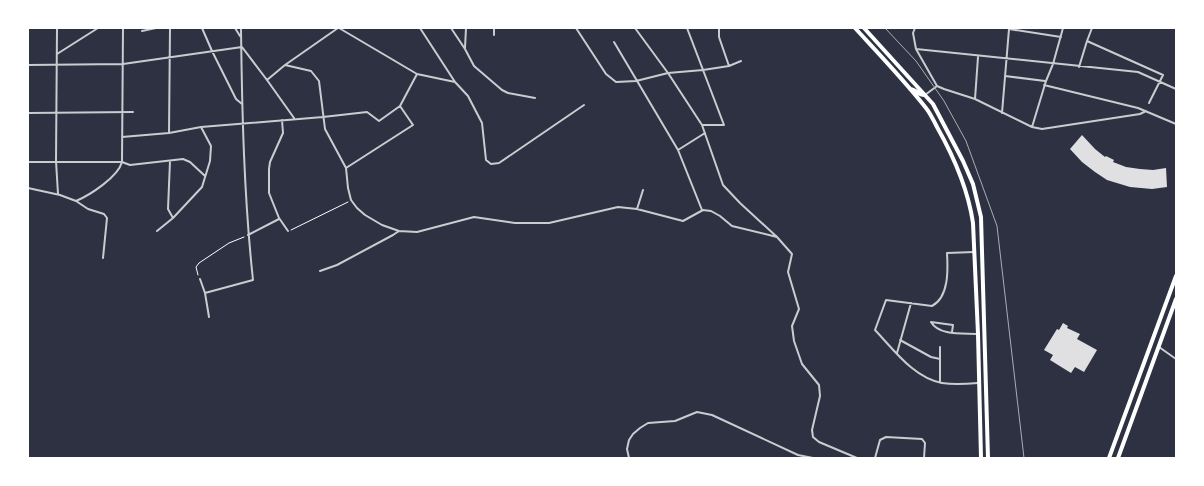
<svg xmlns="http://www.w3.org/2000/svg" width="1204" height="486" font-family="Cabin,sans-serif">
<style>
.building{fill:#e0e0e3}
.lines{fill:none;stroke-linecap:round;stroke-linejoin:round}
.path{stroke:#fff;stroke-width:1}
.minor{stroke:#caccd0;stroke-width:2}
.trunk{stroke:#fff;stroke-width:4}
.rail{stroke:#abadb3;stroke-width:1}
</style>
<rect width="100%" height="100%" fill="#2d3142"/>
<path class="building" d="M1082 135 1095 149 1105 157 1106 156 1114 160 1113 162 1126 167 1140 169 1153 170 1166 168 1167 187 1152 189 1130 187 1107 180 1095 172 1082 162 1070 149Z
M1063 323 1068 326 1067 328 1080 334 1077 339 1097 350 1084 372 1075 367 1071 373 1050 360 1053 355 1044 350 1057 329 1059 330Z"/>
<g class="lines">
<path class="path" d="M291 230 348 202
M198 275 196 267 199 263 229 243 244 237"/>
<path class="minor" d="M57 28 56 161 58 194
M202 28 212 51 236 99 242 104
M235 28 240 36
M339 28 417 74 455 82
M420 28 455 82 468 96 482 123 486 160 491 164 499 163 584 105
M451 28 465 49 474 66 502 90 508 93 535 98
M576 28 606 74 616 82 636 81 668 73 703 70 729 66 741 61
M635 28 668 73 702 125 723 185 740 203 777 237 792 254 788 272 799 309 792 326 794 341 802 364 819 385 820 396 812 430 813 437 819 442 857 458
M687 28 724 125H702
M719 28V37L729 66
M915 28 913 33 916 49 937 86 944 89 975 99 1032 127 1042 129 1140 114 1146 111
M142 31 156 28
M494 35V28
M1087 41 1163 75 1149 103
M614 42 678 150 702 210
M465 48 466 28
M916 49 1138 72 1176 89
M57 54 98 28
M28 65 123 64 242 47 267 80 294 118
M285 65 311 71 319 81 325 129 346 168 348 188 351 200 357 208 365 215 382 225 399 231 417 232 474 217 515 223H549L618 207 637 209 683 221 703 210 711 211 720 216 732 226 777 237
M1079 67 1087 41 1092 28
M1005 76 1045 81
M267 80 285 65 338 28
M1044 85 1138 108 1176 124
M925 95 937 86
M975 99 978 57
M28 113 133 112
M1002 113 1009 29 1061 37
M282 120 283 133 270 162 269 169V193L279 218 288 231
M1032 127 1046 81 1053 64 1063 28
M169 133 170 28
M122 137 169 133 201 127 323 117 367 112 379 121 400 106 417 74
M678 150 705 133
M170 161 168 209 173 218
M28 162H122L130 165 183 159 190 162 205 176
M346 168 413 125 400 106
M28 188 60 195 76 201C90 195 118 177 122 162L123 28
M76 201 88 209 104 214 107 218 103 258
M637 209 643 190
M157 231 173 218 202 187 210 161 211 146 201 127
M248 235 279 219
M974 252 947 253C948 270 949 297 932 306L886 300 875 330C894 350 914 378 942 383 954 385 967 384 978 383
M320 271 337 265 393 235 399 231
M200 279 205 293 209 317
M205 293 253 280C244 197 242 112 241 28
M931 322C939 336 963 333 978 334
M931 322 953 325 952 332
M900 340 931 357 940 359
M1159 347 1176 359
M897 353 911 303
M940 383V347
M629 458 627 449 629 440 633 434 640 428 648 423 675 421 697 412 712 415 798 455 813 458
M875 458 880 440 886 437 922 439 925 443 924 458"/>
<path class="trunk" d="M855 28C879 54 904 80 926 108 930 113 934 121 937 127 954 157 968 189 973 223L978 334 981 458
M864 28 933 104 963 161 973 184 981 217 988 458
M910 89C916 89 919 96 925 95
M1109 458 1176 276
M1118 458 1176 299"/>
<path class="rail" d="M885 28 916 61 944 101 966 141 997 226 1024 458"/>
</g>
<rect width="1204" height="486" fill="none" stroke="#ffffff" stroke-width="58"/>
</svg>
